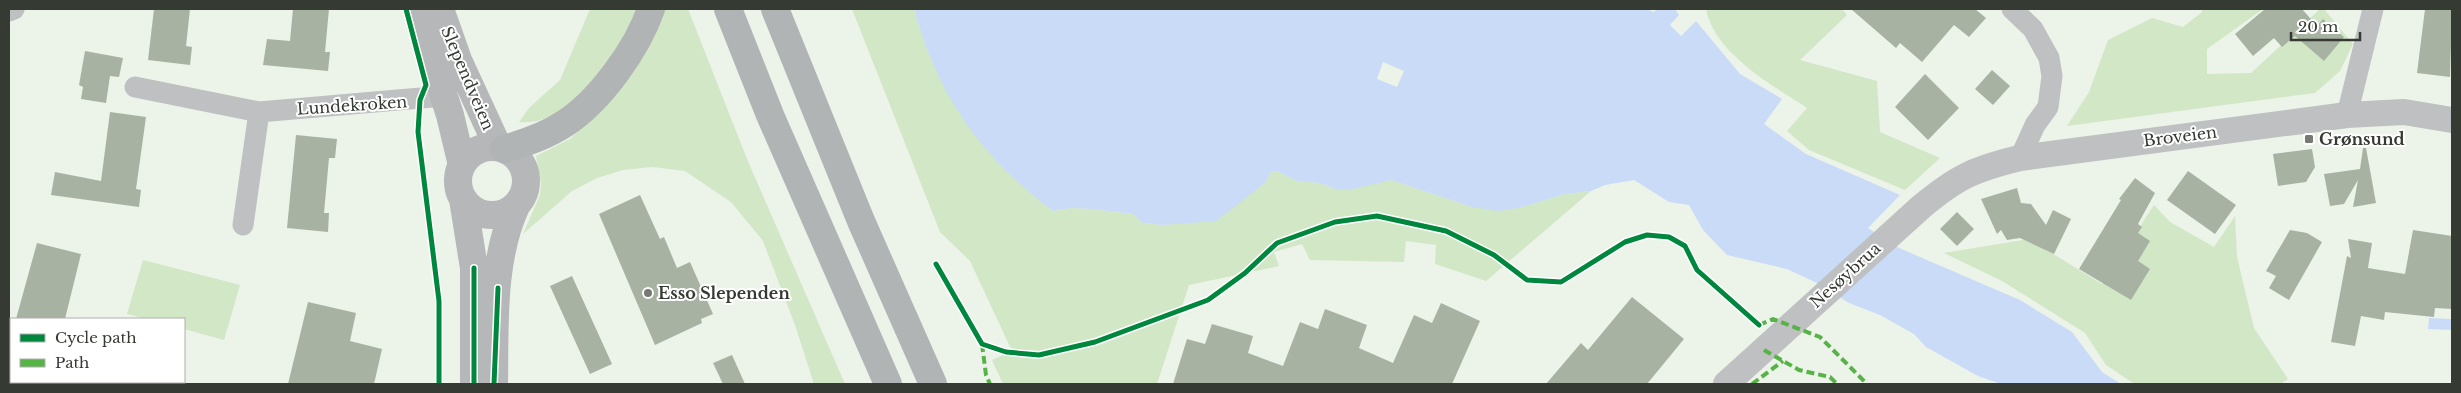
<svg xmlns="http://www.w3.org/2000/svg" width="2461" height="393" font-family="'Libre Baskerville',serif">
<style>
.green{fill:#d1e7c6}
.water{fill:#c9dbf6}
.pier{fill:#ecf3e9}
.building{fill:#a8b2a3}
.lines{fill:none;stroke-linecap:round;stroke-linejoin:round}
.minor{stroke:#bec0c1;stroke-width:21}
.tertiary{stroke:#bec0c1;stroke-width:26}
.secondary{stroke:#b5b7b8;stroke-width:28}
.motorway{stroke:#b1b4b4;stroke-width:28}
.quiet{stroke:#56b346;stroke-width:4;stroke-dasharray:8 4;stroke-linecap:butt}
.cycleway-casing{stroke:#fff;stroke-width:8}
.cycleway{stroke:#00873e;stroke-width:5}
.poi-dot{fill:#757b73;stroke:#fff;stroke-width:2}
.labels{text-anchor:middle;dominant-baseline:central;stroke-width:4;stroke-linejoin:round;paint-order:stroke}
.street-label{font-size:16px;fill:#353a33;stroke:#fff}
.poi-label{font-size:16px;font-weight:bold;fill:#353a33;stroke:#fff;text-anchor:start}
</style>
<rect width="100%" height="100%" fill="#ecf3e9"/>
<path class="green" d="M590 9H637C616 52 576 127 519 122L529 108 560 80Z
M662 9H688L747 159 845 384H814L795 325 763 241 731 202 685 171 652 167 623 170 597 178 572 191 523 234 540 195 541 183 536 156 570 139 610 101 635 69 647 48Z
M852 9H914C937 94 983 158 1053 211L1072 208 1093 209 1133 214 1143 223 1163 225 1194 222 1245 198 1265 183 1271 172 1277 171 1297 181 1320 183 1338 190 1391 180 1472 207 1519 208 1565 194 1591 191 1486 281 1435 264 1436 245 1406 241 1404 262 1310 260 1302 244 1274 252 1279 266 1189 285 1157 384H1003L992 360 1012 351 970 261 940 232Z
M1706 9H1842L1847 15 1800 60 1877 81 1880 132 1940 158 1905 190 1809 150 1787 131 1807 108C1772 85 1714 53 1706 9Z
M2201 9H2263L2207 49V74L2251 73 2320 9H2324L2353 44 2340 71 2315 93 2067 126 2089 92 2108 40 2152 18 2183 27 2202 12Z
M2154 205 2170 222 2214 247 2235 216 2237 257 2254 328 2288 379 2280 384 2133 383 2106 365 2085 333 2002 281 1944 253 2029 239 2102 284Z
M143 260 240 285 224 340 184 329V319H147L127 314Z"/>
<path class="water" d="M914 9H1646L1654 12 1657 9H1675L1679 15 1670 25 1681 36 1696 21 1740 74 1782 99 1764 124 1806 154 1900 195 1868 228 1899 248 2020 300 2072 332 2102 372 2121 384H2001L1978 376 1926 347 1914 334 1880 315 1849 303 1815 282 1787 269 1727 255 1703 230 1689 205 1669 202 1634 180 1605 185 1591 191 1565 194 1519 208 1498 211 1472 207 1391 180 1349 190H1338L1320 183 1297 181 1277 171 1271 172 1265 183 1216 221 1163 225 1143 223 1133 214 1093 209 1072 208 1053 211C982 158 937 95 914 9Z
M2429 318 2452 319V330L2428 329Z"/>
<path class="pier" d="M1383 62 1404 71 1397 87 1377 79Z"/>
<path class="building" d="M154 9H190L186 46 192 47 190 65 148 60Z
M293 9H329L325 52H330L328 71 263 65 267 39 290 41Z
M1851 9H1975L1986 18 1969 37 1954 25 1922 62 1900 43 1896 48Z
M2265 9H2302L2317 26 2323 19 2344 37 2324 61 2295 36 2282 47 2274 38 2253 56 2235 34Z
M2425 9H2452L2450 77 2417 73Z
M85 51 123 58 119 77 110 76 106 103 81 99 83 87 79 85Z
M1992 70 2010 86 1993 105 1975 89Z
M1925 74 1959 108 1928 140 1895 107Z
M110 112 146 117 136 189 141 190 139 207 51 195 55 172 101 181Z
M296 135 337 139 335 158H329L324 213H329L328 232 287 228Z
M2363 148H2366L2376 203 2353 207 2358 180 2344 204 2330 206 2324 174 2360 169Z
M2312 149 2315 167 2306 182 2278 186 2273 154Z
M2188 171 2236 205 2215 234 2167 200Z
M2135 178 2155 193 2138 224 2142 227 2138 233 2150 241 2138 261 2150 269 2131 300 2079 269 2121 200 2119 199Z
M2017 188 2021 203 2031 204 2046 225 2053 210 2071 219 2054 254 2020 238 2007 240 2001 230 1997 234 1981 199Z
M640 195 660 239 664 237 677 268 690 262 713 314 701 319 702 323 655 345 599 214Z
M1957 212 1974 229 1957 246 1940 229Z
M2290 230 2307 233 2322 242 2289 300 2269 288 2276 276 2266 271Z
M2413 230 2452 236V309L2435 308 2434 317 2385 312 2384 320 2361 316 2355 346 2331 342 2347 256 2351 258 2348 239 2372 243 2368 268 2405 274Z
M37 243 81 254 65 319H16Z
M572 276 612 364 590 374 550 286Z
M1632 297 1684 339 1647 384H1546L1581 343 1588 350Z
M308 302 356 313 350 341 382 349 374 384H288Z
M1441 303 1480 321 1452 384H1173L1187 339 1205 344 1212 324 1253 336 1248 353 1283 366 1300 322 1318 329 1325 309 1367 325 1359 348 1393 363 1414 315 1432 323Z
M732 355 745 384H723L713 363Z"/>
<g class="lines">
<path class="minor" d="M2012 9 2033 29 2049 58 2052 76 2048 107 2035 125 2020 158
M9 11 14 9
M135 87 259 112 444 96
M2347 115 2373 9
M243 225 259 112"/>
<path class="tertiary" d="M1726 384 1921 207C1957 177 1974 169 2020 158L2347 115 2404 112 2452 120"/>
<path class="secondary" d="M419 9 425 39 450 115 462 165
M440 9 458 60 498 147
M458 181a34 34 0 1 1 68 0a34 34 0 1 1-68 0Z
M463 199 474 268V384
M494 384C495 326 491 261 516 206"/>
<path class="motorway" d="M728 9 770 115 888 384
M775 9 861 221 933 384
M504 149C525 143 546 136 564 124 600 101 637 49 651 9"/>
<path class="quiet" d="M1759 325 1773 319 1820 337 1867 384
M982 344 986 375 990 384
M1764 350 1799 370 1830 377 1837 384
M1752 384 1783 361"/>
<defs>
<path id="cycleway" d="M406 9 426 85 420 100 418 132 439 301V384
M936 264 982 344 1006 352 1039 355 1095 342 1208 300 1245 273 1277 243 1335 222 1377 216 1446 231 1494 255 1527 280 1561 282 1625 242 1647 235 1669 237 1685 246 1697 270 1759 325
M474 384V268
M494 384 498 288"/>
</defs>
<use href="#cycleway" class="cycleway-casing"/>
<use href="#cycleway" class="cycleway"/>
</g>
<g class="poi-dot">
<rect x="2304" y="134" width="10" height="10" rx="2.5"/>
<circle cx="648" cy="293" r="5"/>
</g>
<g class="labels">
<g class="street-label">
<text transform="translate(468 78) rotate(67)">Slependveien</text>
<text transform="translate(352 105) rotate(-4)">Lundekroken</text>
<text transform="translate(2180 136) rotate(-7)">Broveien</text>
<text transform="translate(1845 275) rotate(-42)">Nesøybrua</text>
</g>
<g class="poi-label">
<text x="2319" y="139">Grønsund</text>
<text x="658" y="293">Esso Slependen</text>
</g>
</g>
<rect width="2461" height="393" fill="none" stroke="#353a33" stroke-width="20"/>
<rect x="10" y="318" width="175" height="65" fill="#ffffff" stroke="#aeb0ad"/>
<rect x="20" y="334" width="25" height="8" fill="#00873e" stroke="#aeb0ad"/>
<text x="55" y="343" font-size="15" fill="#353a33">Cycle path</text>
<rect x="20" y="359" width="25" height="8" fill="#56b346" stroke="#aeb0ad"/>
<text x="55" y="368" font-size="15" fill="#353a33">Path</text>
<path d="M2291 32v8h69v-8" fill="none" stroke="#353a33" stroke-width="2.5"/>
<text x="2298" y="32" font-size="15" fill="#353a33" stroke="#ffffff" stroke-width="4" paint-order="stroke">20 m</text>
</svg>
